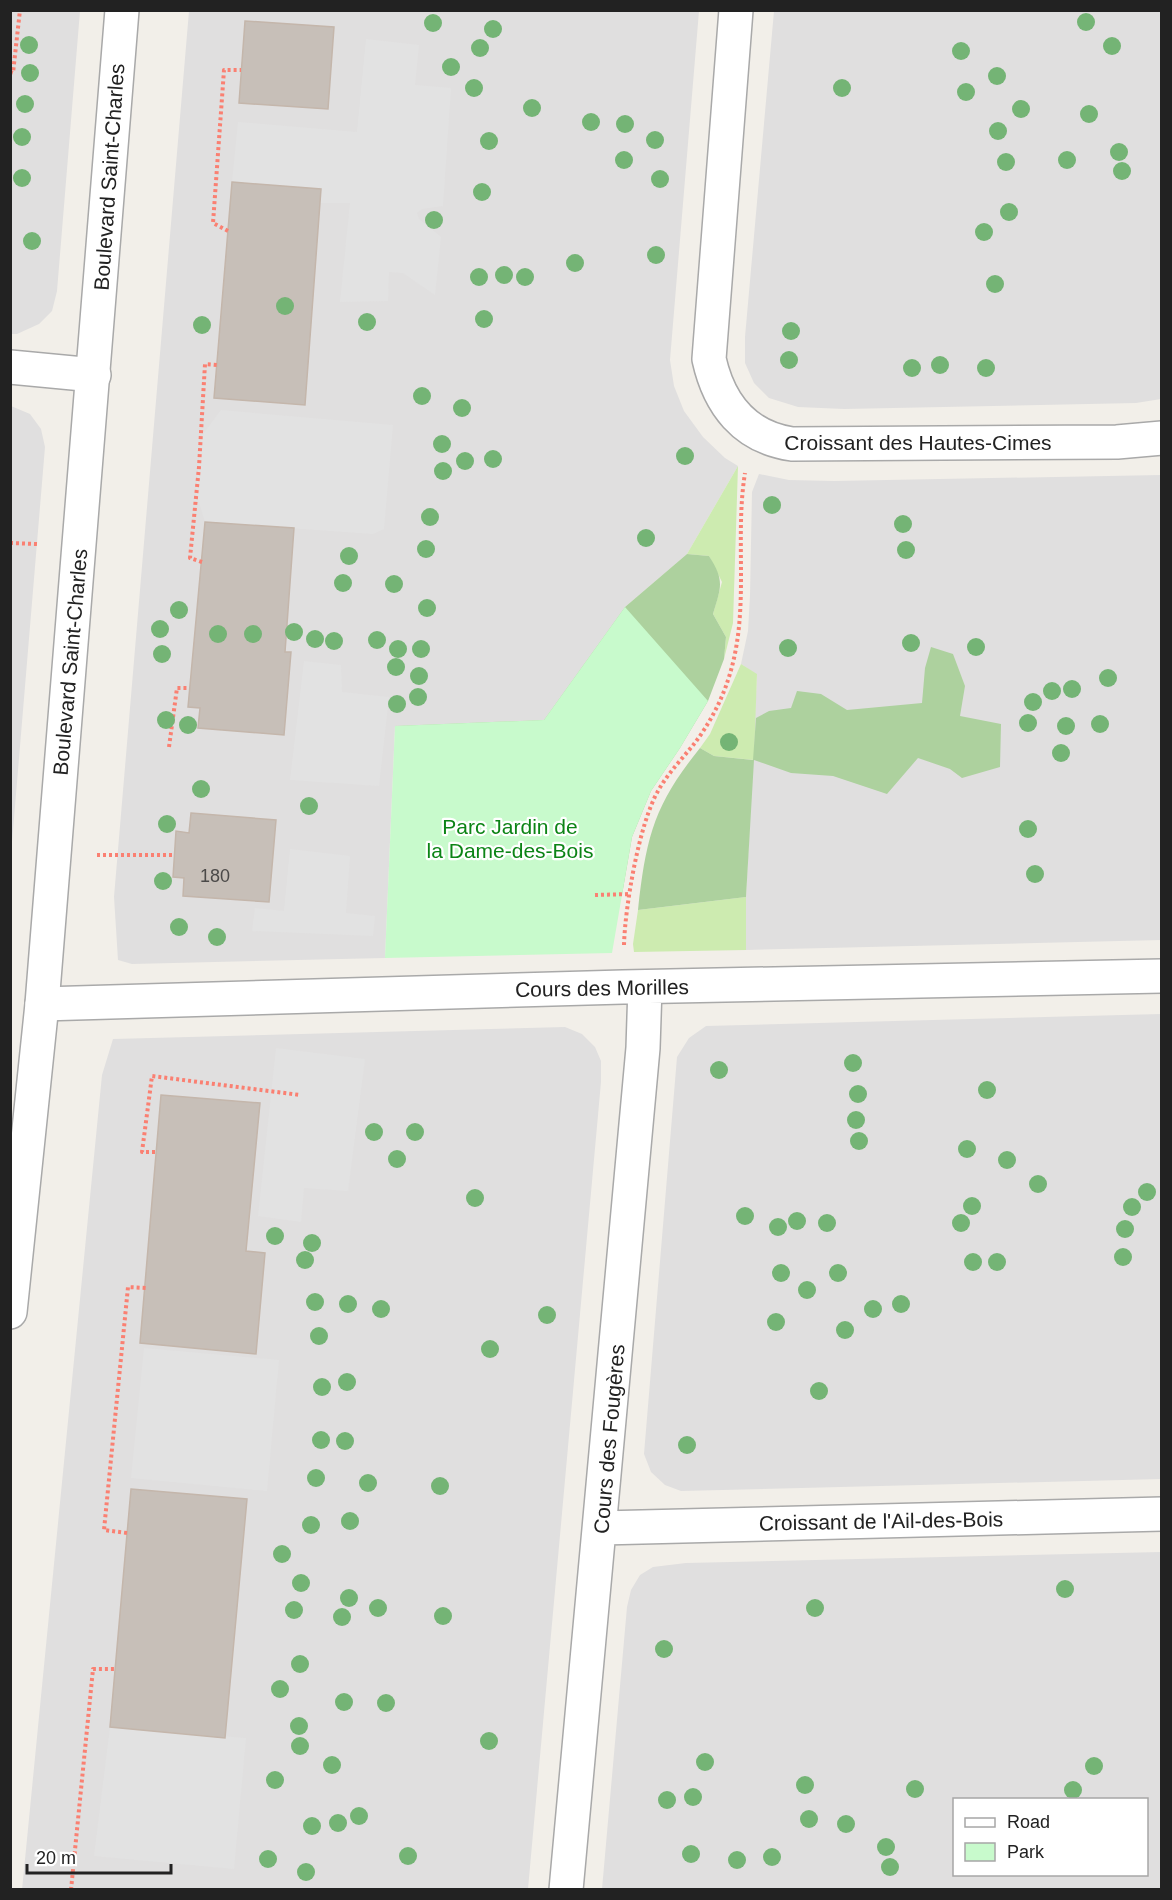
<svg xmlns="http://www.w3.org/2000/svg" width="1172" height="1900" font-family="Helvetica,sans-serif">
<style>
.residential{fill:#e0dfdf;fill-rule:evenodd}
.grass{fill:#cdebb0}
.forest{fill:#add19e}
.park{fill:#c8facc}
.parking{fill:#e2e2e2}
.building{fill:#c7bfb8;stroke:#c4b6ab;stroke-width:1.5}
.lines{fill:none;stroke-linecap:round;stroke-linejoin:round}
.minor-casing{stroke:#a9a9a9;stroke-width:36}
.tertiary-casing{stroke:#a9a9a9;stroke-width:36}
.path{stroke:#fa8072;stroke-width:4;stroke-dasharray:3 3;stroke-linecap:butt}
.minor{stroke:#fff;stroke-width:33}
.tertiary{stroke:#fff;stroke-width:33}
.tree{fill:#74b475}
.labels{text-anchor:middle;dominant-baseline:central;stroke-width:4.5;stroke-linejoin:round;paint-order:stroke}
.number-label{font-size:18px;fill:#4b4948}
.street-label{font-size:21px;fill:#222;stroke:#fff}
.park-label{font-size:21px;fill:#0c8416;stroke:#fff}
</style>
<rect width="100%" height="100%" fill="#f2efe9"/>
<path class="residential" d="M10 11H80L57 291 52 311 39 324 17 334H10Z
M189 11H699L670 360 674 386 684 411 703 437 725 458 738 466 687 554 625 607 544 720 395 726 385 958 132 964 118 960 114 897Z
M774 11H1161V399L1136 403 844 409 798 407 769 398 754 383 745 363V337Z
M11 406 30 414 41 429 45 447 11 854Z
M759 474 789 480 834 481 1161 475V940L746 950V897L757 675 741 664 748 631 750 595 752 492Z
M1161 1014V1479L681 1491 665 1485 651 1472 644 1454 677 1057 689 1038 706 1026Z
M565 1027 582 1034 595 1047 601 1061V1082L528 1889 22 1890 102 1075 113 1039Z
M1161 1552V1889H602L627 1607 631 1590 640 1575 653 1567 686 1563ZM954 1800H1146V1874H954Z"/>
<path class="grass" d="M738 466 733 623 724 659 726 637 713 614 722 582 709 556 687 554Z
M741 664 757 674 754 760 714 756 700 748 710 734Z
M746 897V950L634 952 633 944 638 910Z"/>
<path class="forest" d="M687 554 709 556C725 581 721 587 713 614L726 637 724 659 708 701 680 748 651 791 632 837 622 895 395 726 544 720 625 607Z
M931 647 953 654 965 686 960 716 1001 724 1000 767 962 778 950 769 918 758 887 794 833 776 791 773 754 760 746 897 638 910C646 837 654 805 700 748L714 756 753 760 756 718 769 711 791 708 797 691 821 694 847 710 922 703 925 668Z"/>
<path class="park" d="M625 607 708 701 680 748 651 791 632 837 612 953 385 958 395 726 544 720Z"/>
<path class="parking" d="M366 39 419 45 415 85 451 88 443 206 422 209 417 213 419 219 441 237 435 295 403 273 389 272 388 301 340 302 350 203H320V188L232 182 238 122 357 132Z
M221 410 393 425 384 529 373 534 205 522 196 492 201 437Z
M304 661 341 665 342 692 389 697 379 786 290 780Z
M290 849 350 856 346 913 375 916 373 936 252 931 255 908 284 911Z
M276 1048 365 1059 348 1191 304 1188 301 1222 258 1216Z
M144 1348 279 1360 267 1491 131 1478Z
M110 1727 246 1738 234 1869 94 1856Z"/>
<path class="building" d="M245 21 334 27 328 109 239 103Z
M232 182 321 189 305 405 214 398Z
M205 522 294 528 285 652H291L284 735 198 728 200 708 188 707Z
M191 813 276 820 269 902 183 896 184 878 173 877 176 831 189 833Z
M161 1095 260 1103 246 1251 265 1253 256 1354 140 1343Z
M131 1489 247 1499 225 1738 110 1727Z"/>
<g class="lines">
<defs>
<path id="minor" d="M736 10 709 359C719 404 744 437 792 444L1117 442 1162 438
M10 367 94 375
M42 1004 623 987 1162 976
M601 1528 1162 1514
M566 1890 643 1048 645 987"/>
<path id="tertiary" d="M10 1312 42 1004 122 10"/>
</defs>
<use href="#minor" class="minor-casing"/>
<use href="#tertiary" class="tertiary-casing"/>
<path class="path" d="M10 72 13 73 20 10
M228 231 213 223 224 70H241
M10 543 37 544
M202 562 190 558 199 467 205 364 217 365
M169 747 177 688H189
M97 855H174
M595 895 631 894
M624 945C625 907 639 824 658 791 668 773 682 759 694 744 708 726 721 702 728 680 751 611 734 541 745 473
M155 1152H142L152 1076 300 1095
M127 1533 104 1530 128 1287 146 1288
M71 1890 93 1669H114"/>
<use href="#minor" class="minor"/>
<use href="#tertiary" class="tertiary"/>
</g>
<g class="tree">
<circle cx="1086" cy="22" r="9"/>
<circle cx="433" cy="23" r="9"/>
<circle cx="493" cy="29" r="9"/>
<circle cx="29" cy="45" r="9"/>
<circle cx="1112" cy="46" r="9"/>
<circle cx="480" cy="48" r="9"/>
<circle cx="961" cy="51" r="9"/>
<circle cx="451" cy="67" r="9"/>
<circle cx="30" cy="73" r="9"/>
<circle cx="997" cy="76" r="9"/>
<circle cx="474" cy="88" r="9"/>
<circle cx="842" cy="88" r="9"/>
<circle cx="966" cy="92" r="9"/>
<circle cx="25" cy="104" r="9"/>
<circle cx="532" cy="108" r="9"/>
<circle cx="1021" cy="109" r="9"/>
<circle cx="1089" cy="114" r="9"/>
<circle cx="591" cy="122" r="9"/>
<circle cx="625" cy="124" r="9"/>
<circle cx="998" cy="131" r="9"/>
<circle cx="22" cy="137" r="9"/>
<circle cx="655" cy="140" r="9"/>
<circle cx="489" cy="141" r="9"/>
<circle cx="1119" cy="152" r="9"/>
<circle cx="624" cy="160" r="9"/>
<circle cx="1067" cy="160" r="9"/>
<circle cx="1006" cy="162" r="9"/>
<circle cx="1122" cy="171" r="9"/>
<circle cx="22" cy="178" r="9"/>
<circle cx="660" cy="179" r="9"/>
<circle cx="482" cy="192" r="9"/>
<circle cx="1009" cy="212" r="9"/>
<circle cx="434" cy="220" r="9"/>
<circle cx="984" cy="232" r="9"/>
<circle cx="32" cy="241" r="9"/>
<circle cx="656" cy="255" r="9"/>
<circle cx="575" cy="263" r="9"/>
<circle cx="504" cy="275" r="9"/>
<circle cx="479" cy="277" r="9"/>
<circle cx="525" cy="277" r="9"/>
<circle cx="995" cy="284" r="9"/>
<circle cx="285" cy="306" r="9"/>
<circle cx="484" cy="319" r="9"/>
<circle cx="367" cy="322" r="9"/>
<circle cx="202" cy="325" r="9"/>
<circle cx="791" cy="331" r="9"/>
<circle cx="789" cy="360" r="9"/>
<circle cx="940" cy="365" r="9"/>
<circle cx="912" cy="368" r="9"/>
<circle cx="986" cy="368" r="9"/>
<circle cx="422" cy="396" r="9"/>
<circle cx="462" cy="408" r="9"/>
<circle cx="442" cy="444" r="9"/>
<circle cx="685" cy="456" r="9"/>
<circle cx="493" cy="459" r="9"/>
<circle cx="465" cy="461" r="9"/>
<circle cx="443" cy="471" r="9"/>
<circle cx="772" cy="505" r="9"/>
<circle cx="430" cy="517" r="9"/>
<circle cx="903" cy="524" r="9"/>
<circle cx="646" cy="538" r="9"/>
<circle cx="426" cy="549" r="9"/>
<circle cx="906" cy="550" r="9"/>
<circle cx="349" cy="556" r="9"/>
<circle cx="343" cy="583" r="9"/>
<circle cx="394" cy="584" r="9"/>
<circle cx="427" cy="608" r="9"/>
<circle cx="179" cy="610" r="9"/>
<circle cx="160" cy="629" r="9"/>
<circle cx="294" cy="632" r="9"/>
<circle cx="218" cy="634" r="9"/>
<circle cx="253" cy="634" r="9"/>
<circle cx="315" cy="639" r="9"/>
<circle cx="377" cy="640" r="9"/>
<circle cx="334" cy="641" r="9"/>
<circle cx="911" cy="643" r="9"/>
<circle cx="976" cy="647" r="9"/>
<circle cx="788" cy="648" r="9"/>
<circle cx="398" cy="649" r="9"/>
<circle cx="421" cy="649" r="9"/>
<circle cx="162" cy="654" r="9"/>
<circle cx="396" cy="667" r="9"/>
<circle cx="419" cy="676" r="9"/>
<circle cx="1108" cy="678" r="9"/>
<circle cx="1072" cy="689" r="9"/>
<circle cx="1052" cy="691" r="9"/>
<circle cx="418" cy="697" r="9"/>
<circle cx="1033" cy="702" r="9"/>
<circle cx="397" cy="704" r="9"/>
<circle cx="166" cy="720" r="9"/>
<circle cx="1028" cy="723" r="9"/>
<circle cx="1100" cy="724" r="9"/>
<circle cx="188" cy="725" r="9"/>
<circle cx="1066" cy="726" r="9"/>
<circle cx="729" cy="742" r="9"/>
<circle cx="1061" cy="753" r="9"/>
<circle cx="201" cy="789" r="9"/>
<circle cx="309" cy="806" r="9"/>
<circle cx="167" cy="824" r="9"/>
<circle cx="1028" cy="829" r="9"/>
<circle cx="1035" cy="874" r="9"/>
<circle cx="163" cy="881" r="9"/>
<circle cx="179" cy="927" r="9"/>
<circle cx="217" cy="937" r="9"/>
<circle cx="853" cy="1063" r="9"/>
<circle cx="719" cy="1070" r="9"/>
<circle cx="987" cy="1090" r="9"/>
<circle cx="858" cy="1094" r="9"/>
<circle cx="856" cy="1120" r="9"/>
<circle cx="374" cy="1132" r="9"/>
<circle cx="415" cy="1132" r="9"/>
<circle cx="859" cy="1141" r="9"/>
<circle cx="967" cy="1149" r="9"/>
<circle cx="397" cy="1159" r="9"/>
<circle cx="1007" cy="1160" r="9"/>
<circle cx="1038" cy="1184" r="9"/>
<circle cx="1147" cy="1192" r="9"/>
<circle cx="475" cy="1198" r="9"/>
<circle cx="972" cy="1206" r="9"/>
<circle cx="1132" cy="1207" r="9"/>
<circle cx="745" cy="1216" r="9"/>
<circle cx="797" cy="1221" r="9"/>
<circle cx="827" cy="1223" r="9"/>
<circle cx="961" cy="1223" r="9"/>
<circle cx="778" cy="1227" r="9"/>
<circle cx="1125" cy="1229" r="9"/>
<circle cx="275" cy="1236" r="9"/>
<circle cx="312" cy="1243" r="9"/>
<circle cx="1123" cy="1257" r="9"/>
<circle cx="305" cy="1260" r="9"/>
<circle cx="973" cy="1262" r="9"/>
<circle cx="997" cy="1262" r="9"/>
<circle cx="781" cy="1273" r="9"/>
<circle cx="838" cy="1273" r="9"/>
<circle cx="807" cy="1290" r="9"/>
<circle cx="315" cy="1302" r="9"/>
<circle cx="348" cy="1304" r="9"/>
<circle cx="901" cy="1304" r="9"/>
<circle cx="381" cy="1309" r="9"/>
<circle cx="873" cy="1309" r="9"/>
<circle cx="547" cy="1315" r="9"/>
<circle cx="776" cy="1322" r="9"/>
<circle cx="845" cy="1330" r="9"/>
<circle cx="319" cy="1336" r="9"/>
<circle cx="490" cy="1349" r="9"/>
<circle cx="347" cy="1382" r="9"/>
<circle cx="322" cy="1387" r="9"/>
<circle cx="819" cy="1391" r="9"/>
<circle cx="321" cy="1440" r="9"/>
<circle cx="345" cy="1441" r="9"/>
<circle cx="687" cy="1445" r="9"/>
<circle cx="316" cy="1478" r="9"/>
<circle cx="368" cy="1483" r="9"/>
<circle cx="440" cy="1486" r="9"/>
<circle cx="350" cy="1521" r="9"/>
<circle cx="311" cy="1525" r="9"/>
<circle cx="282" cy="1554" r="9"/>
<circle cx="301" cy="1583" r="9"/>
<circle cx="1065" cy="1589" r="9"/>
<circle cx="349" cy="1598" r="9"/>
<circle cx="378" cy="1608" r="9"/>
<circle cx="815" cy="1608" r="9"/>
<circle cx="294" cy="1610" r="9"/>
<circle cx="443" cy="1616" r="9"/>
<circle cx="342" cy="1617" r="9"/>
<circle cx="664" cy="1649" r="9"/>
<circle cx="300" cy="1664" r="9"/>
<circle cx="280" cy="1689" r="9"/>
<circle cx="344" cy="1702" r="9"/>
<circle cx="386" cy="1703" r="9"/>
<circle cx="299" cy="1726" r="9"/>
<circle cx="489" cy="1741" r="9"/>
<circle cx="300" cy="1746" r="9"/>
<circle cx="705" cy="1762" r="9"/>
<circle cx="332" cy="1765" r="9"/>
<circle cx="1094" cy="1766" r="9"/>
<circle cx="275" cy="1780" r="9"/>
<circle cx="805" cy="1785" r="9"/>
<circle cx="915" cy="1789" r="9"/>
<circle cx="1073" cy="1790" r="9"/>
<circle cx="693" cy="1797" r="9"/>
<circle cx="667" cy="1800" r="9"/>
<circle cx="359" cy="1816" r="9"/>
<circle cx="809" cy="1819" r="9"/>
<circle cx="338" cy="1823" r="9"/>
<circle cx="846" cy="1824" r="9"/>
<circle cx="312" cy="1826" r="9"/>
<circle cx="886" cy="1847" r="9"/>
<circle cx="691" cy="1854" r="9"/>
<circle cx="408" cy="1856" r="9"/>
<circle cx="772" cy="1857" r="9"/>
<circle cx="268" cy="1859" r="9"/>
<circle cx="737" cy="1860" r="9"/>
<circle cx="890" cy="1867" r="9"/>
<circle cx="306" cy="1872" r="9"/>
</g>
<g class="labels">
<g class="number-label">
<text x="215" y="876">180</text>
</g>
<g class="street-label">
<text transform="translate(109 177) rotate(-86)">Boulevard Saint-Charles</text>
<text x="918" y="442">Croissant des Hautes-Cimes</text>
<text transform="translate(70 662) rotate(-85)">Boulevard Saint-Charles</text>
<text transform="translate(602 988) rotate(-1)">Cours des Morilles</text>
<text transform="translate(609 1439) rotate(-85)">Cours des Fougères</text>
<text transform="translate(881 1521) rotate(-1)">Croissant de l'Ail-des-Bois</text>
</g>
<g class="park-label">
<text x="510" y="826">Parc Jardin de<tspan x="510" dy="24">la Dame-des-Bois</tspan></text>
</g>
</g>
<rect width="1172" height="1900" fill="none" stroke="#222222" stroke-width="24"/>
<rect x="953" y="1798" width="195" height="78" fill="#ffffff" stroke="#a7a7a7" stroke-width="1.5"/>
<rect x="965" y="1818" width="30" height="9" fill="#ffffff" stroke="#a7a7a7" stroke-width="1.5"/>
<text x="1007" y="1828" font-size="18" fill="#222222">Road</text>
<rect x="965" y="1843" width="30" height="18" fill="#c8facc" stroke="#a7a7a7" stroke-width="1.5"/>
<text x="1007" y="1858" font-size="18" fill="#222222">Park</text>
<path d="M27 1864v9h144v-9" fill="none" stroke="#222222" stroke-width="3"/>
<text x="36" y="1864" font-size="18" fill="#222222" stroke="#ffffff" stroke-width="4.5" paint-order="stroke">20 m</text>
</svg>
